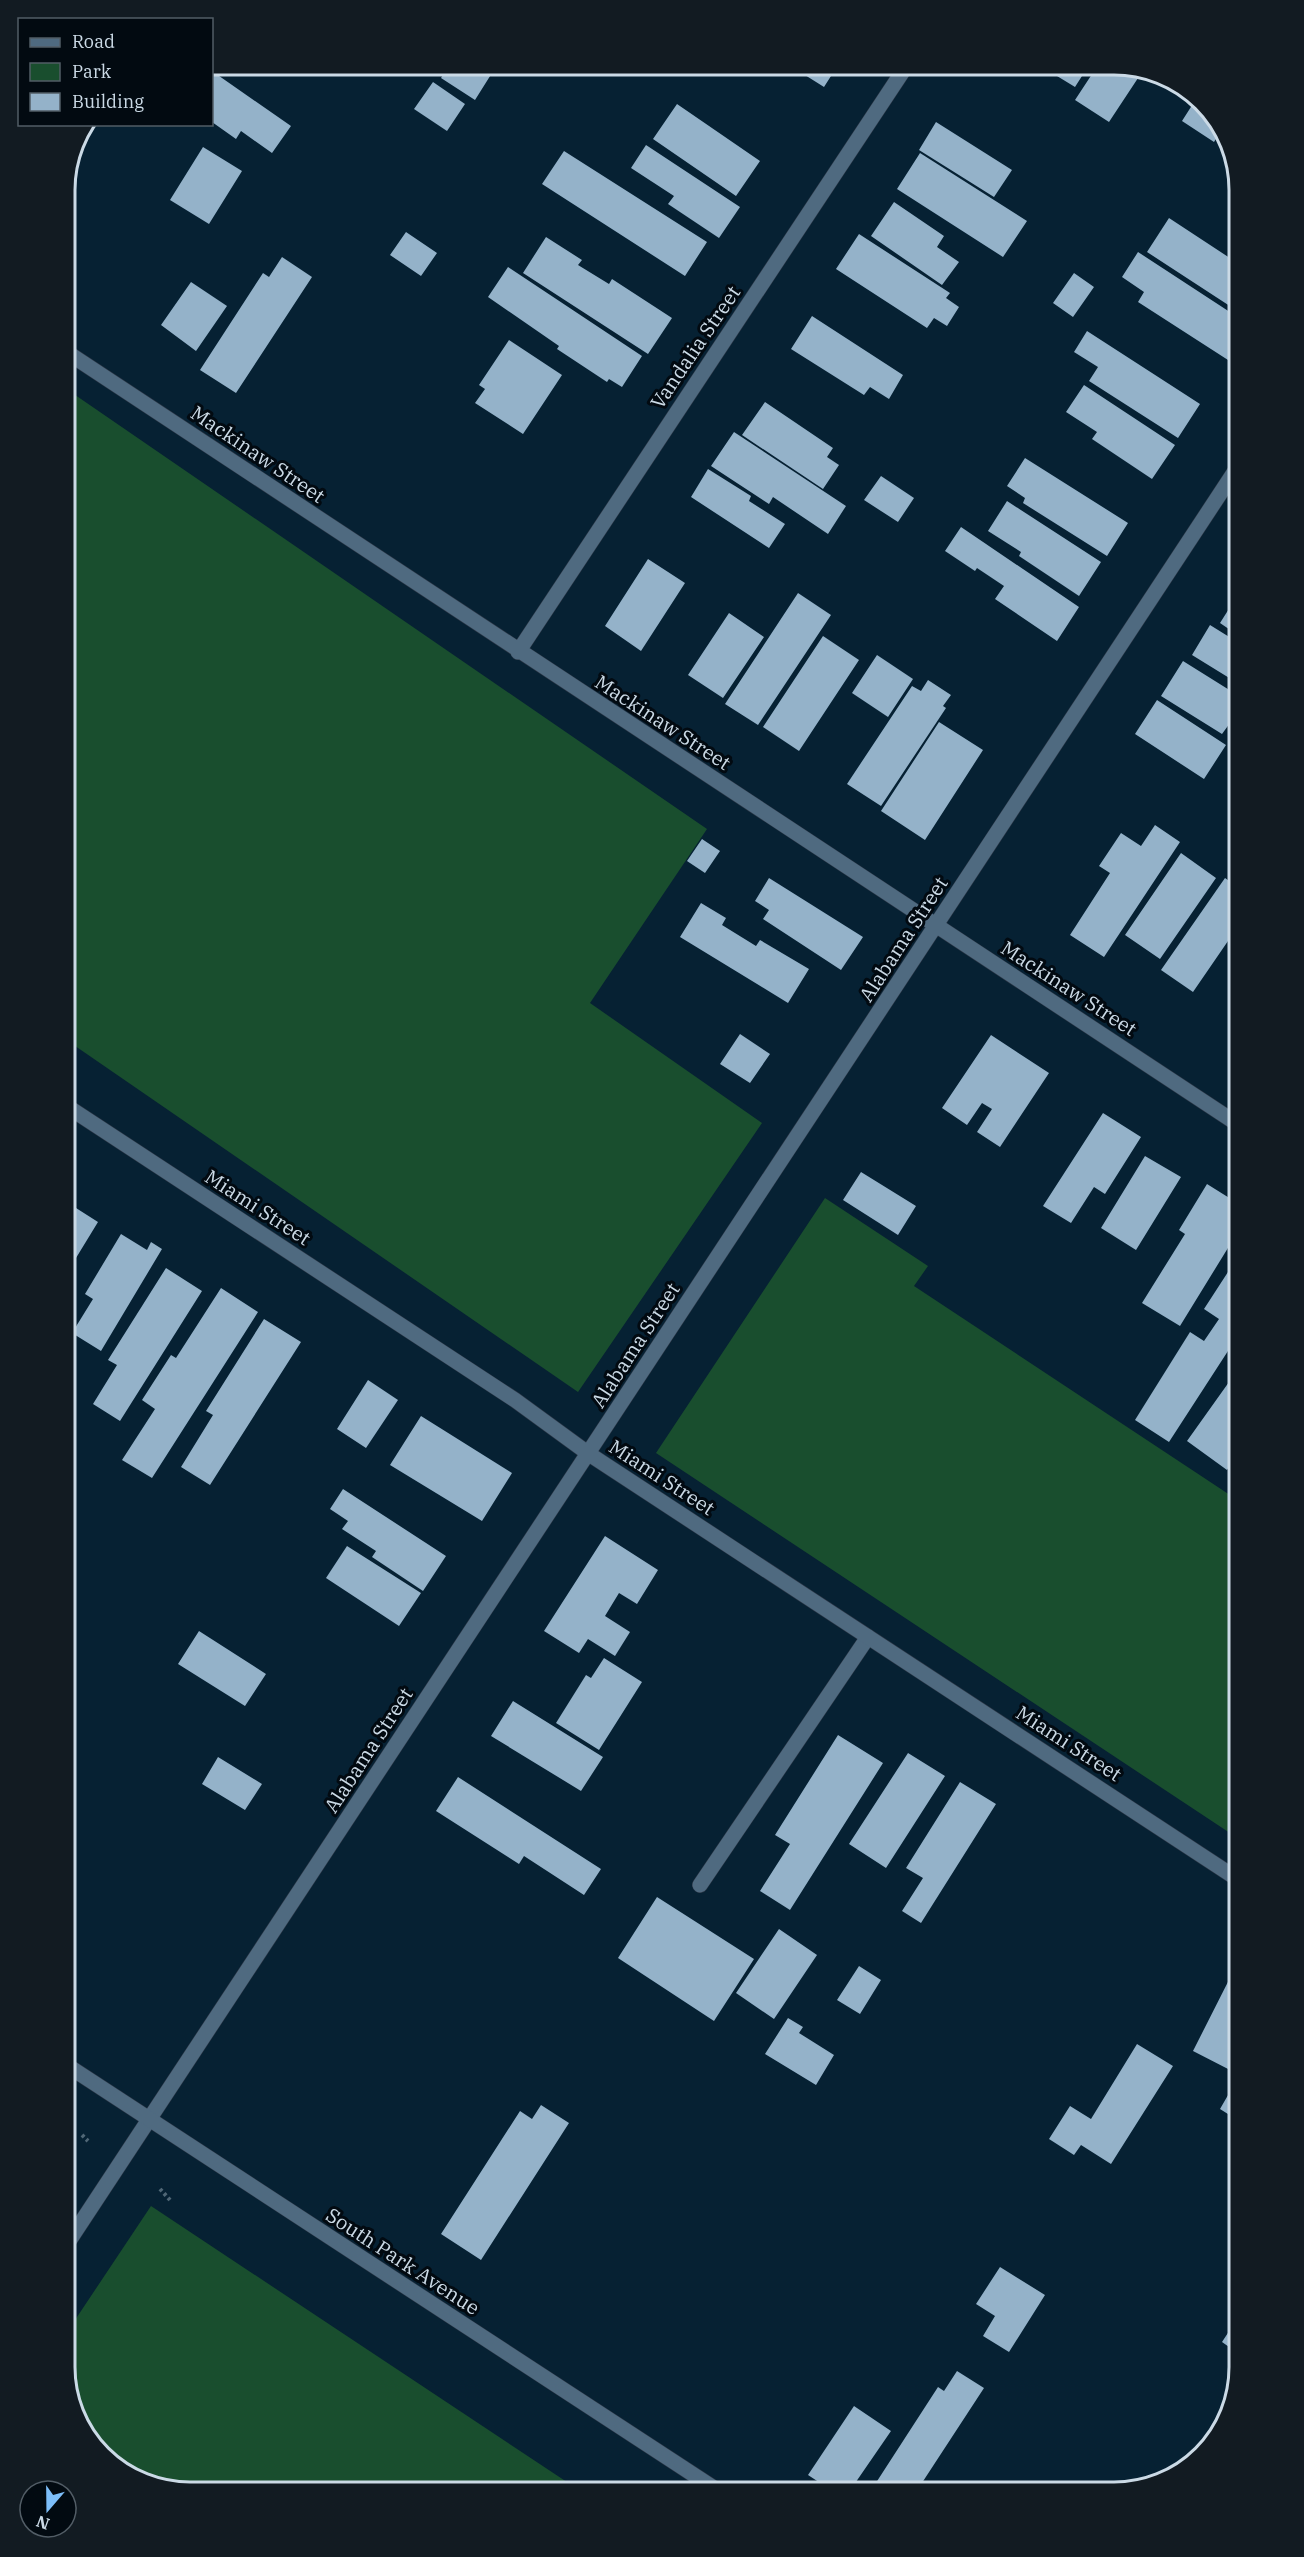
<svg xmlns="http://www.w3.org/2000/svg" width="1304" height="2557" font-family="'IBM Plex Serif',serif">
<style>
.green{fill:#194e2e}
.building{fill:#94b2c9}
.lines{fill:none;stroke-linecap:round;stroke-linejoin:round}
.service-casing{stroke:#2d3847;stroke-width:16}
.minor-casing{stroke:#2d3847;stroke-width:16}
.tertiary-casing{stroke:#2d3847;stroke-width:16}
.path{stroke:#506776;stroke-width:4;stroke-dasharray:3 3;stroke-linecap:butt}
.service{stroke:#4f6a80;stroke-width:15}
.minor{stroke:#4f6a80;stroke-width:15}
.tertiary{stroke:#4f6a80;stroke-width:15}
.labels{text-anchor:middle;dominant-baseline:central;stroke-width:6;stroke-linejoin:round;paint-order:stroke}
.street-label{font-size:20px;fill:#cbdae6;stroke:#020a11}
.rim{fill:none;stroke:#cbdae6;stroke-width:3}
</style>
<rect width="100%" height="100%" fill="#062133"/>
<path class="green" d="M65 388 707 829 590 1003 762 1123 578 1392 65 1039Z
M825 1198 928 1266 914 1286 1239 1501V1839L656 1453Z
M151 2206 582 2492H183L114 2467 74 2414 65 2367V2335Z"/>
<path class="building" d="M449 65H497L475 100 441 78Z
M789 65H838L824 87Z
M1064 65H1089L1075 87 1057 76Z
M1098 65H1122L1142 72 1109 122 1075 100Z
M212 71 291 126 272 153 241 131 236 139 212 122Z
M433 82 465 104 447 131 414 109Z
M1196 99 1221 131 1214 142 1182 121Z
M677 104 760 161 736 196 653 139Z
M936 122 1012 170 994 197 919 150Z
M646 145 740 207 719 238 668 204 674 196 631 168Z
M203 147 242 171 209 224 170 200Z
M564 151 707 242 685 276 542 184Z
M920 153 1027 221 1003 257 897 189Z
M894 202 944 236 937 247 959 262 942 285 871 236Z
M1169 218 1239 264V312L1147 252Z
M406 232 437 253 421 276 390 255Z
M859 234 950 293 946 298 959 307 947 326 934 318 927 328 836 269Z
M546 237 582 260 578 265 609 284 612 279 672 318 648 354 523 273Z
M1138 252 1239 318V343L1228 360 1138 302 1144 292 1122 277Z
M282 257 312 277 236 393 200 370 263 273 269 277Z
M508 267 642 356 622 387 609 379 607 382 557 349 559 346 488 297Z
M1074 273 1094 287 1073 317 1053 303Z
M191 282 227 306 196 351 161 325Z
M812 316 903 375 889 399 870 387 864 395 791 349Z
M1087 331 1200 404 1178 438 1089 381 1098 367 1074 352Z
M509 340 562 375 523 434 475 403 485 389 479 385Z
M1084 385 1175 445 1152 479 1092 439 1097 432 1066 412Z
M765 402 833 448 827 457 839 465 823 489 742 435Z
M734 432 846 506 828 534 773 497 769 504 711 466Z
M1025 458 1128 523 1107 556 1023 503 1025 498 1007 486Z
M708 469 751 496 749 501 785 524 769 548 691 497Z
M881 476 914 498 898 522 864 500Z
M1007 501 1101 562 1079 596 1019 556 1021 552 988 531Z
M961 527 1079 607 1057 641 995 599 1004 586 977 568 975 571 945 551Z
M648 559 685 583 641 651 605 626Z
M798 593 831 615 758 725 725 704Z
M1239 593V636L1220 623Z
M729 613 764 637 723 698 688 675Z
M1210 625 1239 643V684L1192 655Z
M823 636 859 660 799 751 763 727Z
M877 655 913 679 888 717 852 693Z
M1183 661 1239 696V729L1230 723 1222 734 1161 696Z
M928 680 951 695 943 706 946 708 881 806 847 784 912 686 921 691Z
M1157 700 1226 745 1204 779 1135 734Z
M939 722 983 750 925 840 881 811Z
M1155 825 1180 842 1104 957 1070 935 1110 873 1099 866 1121 833 1141 846Z
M702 839 720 851 705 873 687 861Z
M1181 853 1216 878 1160 959 1125 935Z
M769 878 863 937 841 970 763 919 769 910 755 901Z
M1225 878 1239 888V925L1193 992 1161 970Z
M701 903 726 918 722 925 756 946 760 940 809 969 788 1003 680 937Z
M740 1034 770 1054 750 1083 720 1064Z
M991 1035 1049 1073 1000 1147 977 1132 992 1109 982 1103 967 1125 942 1108Z
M1103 1113 1141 1137 1105 1194 1094 1187 1071 1223 1043 1206Z
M1145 1156 1181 1177 1136 1250 1101 1228Z
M861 1172 916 1206 898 1235 843 1200Z
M1207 1184 1239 1204V1230L1180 1326 1142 1303 1185 1234 1179 1230Z
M65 1201 98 1222 65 1276Z
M121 1234 147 1250 151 1242 162 1249 101 1351 72 1333 93 1299 85 1294Z
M1239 1255V1334L1169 1442 1135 1420 1190 1332 1204 1341 1219 1319 1204 1309Z
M166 1268 202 1291 120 1421 93 1404 117 1365 108 1360Z
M221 1288 258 1312 152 1478 122 1460 155 1409 142 1400 171 1355 176 1358Z
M264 1319 301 1342 210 1485 181 1467 213 1415 206 1411Z
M1234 1375 1239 1379V1452L1227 1470 1187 1441Z
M368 1380 398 1400 366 1448 337 1429Z
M421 1416 512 1473 482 1521 390 1465Z
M343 1489 446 1556 423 1591 372 1557 376 1551 342 1529 348 1521 330 1509Z
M605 1536 658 1570 637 1604 619 1593 605 1616 630 1632 615 1656 588 1639 579 1653 544 1631Z
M347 1546 421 1593 399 1626 326 1578Z
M199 1631 266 1674 245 1706 178 1664Z
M604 1658 642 1682 599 1750 556 1723 586 1675 591 1678Z
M513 1701 603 1757 581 1791 491 1736Z
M838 1735 883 1763 790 1910 760 1891 790 1844 775 1835Z
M908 1753 945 1776 886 1868 849 1844Z
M218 1757 262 1784 245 1810 202 1784Z
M458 1777 601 1869 584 1895 524 1856 519 1864 436 1811Z
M960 1782 996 1804 921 1923 902 1911 923 1878 906 1868Z
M657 1897 754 1959 714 2021 618 1958Z
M779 1929 817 1955 774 2019 736 1993Z
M859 1966 881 1980 860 2014 837 2000Z
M1235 1968 1239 1971V2051L1230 2070 1193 2051Z
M788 2018 803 2027 799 2033 834 2055 816 2085 765 2054Z
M1137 2044 1173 2066 1111 2164 1081 2145 1074 2155 1049 2139 1070 2106 1091 2119Z
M1239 2076V2121L1220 2109Z
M541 2105 569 2123 481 2260 441 2234 520 2111 532 2119Z
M1000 2267 1045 2295 1009 2352 983 2336 995 2316 976 2304Z
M1239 2316V2354L1222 2342Z
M957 2371 984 2388 916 2492H870L938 2387 944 2391Z
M854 2406 891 2431 849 2492H834L808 2475Z"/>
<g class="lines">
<defs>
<path id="service" d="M700 1885 868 1637"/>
<path id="minor" d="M65 351 1239 1125
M518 652 907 65
M65 1105 515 1400 589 1454 1239 1880
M65 2247 1239 465"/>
<path id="tertiary" d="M65 2064 720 2492"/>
</defs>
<use href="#service" class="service-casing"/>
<use href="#minor" class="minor-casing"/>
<use href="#tertiary" class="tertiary-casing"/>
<path class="path" d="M82 2135 88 2141
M160 2189 170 2200"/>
<use href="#service" class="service"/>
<use href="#minor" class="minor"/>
<use href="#tertiary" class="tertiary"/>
</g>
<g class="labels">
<g class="street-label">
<text transform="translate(695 347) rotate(-56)">Vandalia Street</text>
<text transform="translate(258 454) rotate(34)">Mackinaw Street</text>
<text transform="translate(663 722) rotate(33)">Mackinaw Street</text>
<text transform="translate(903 939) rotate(-57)">Alabama Street</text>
<text transform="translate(1069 988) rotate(33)">Mackinaw Street</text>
<text transform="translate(258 1207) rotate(33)">Miami Street</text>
<text transform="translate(635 1345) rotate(-57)">Alabama Street</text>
<text transform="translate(662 1477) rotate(33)">Miami Street</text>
<text transform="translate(1069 1743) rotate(33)">Miami Street</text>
<text transform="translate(368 1750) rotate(-57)">Alabama Street</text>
<text transform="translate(403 2261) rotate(33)">South Park Avenue</text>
</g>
</g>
<path d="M0 0H1304V2557H0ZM190 75H1114A115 115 0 0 1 1229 190V2367A115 115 0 0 1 1114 2482H190A115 115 0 0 1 75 2367V190A115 115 0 0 1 190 75Z" fill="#121b22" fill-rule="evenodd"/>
<path class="rim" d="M190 75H1114A115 115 0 0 1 1229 190V2367A115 115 0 0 1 1114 2482H190A115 115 0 0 1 75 2367V190A115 115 0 0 1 190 75Z"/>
<rect x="18" y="18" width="195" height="108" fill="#020a11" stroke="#525d66" stroke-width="1.5"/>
<rect x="30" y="38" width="30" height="9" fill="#4f6a80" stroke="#525d66" stroke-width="1.5"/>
<text x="72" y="48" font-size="18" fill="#cbdae6">Road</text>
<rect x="30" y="63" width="30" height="18" fill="#194e2e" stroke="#525d66" stroke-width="1.5"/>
<text x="72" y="78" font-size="18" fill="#cbdae6">Park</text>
<rect x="30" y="93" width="30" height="18" fill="#94b2c9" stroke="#525d66" stroke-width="1.5"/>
<text x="72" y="108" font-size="18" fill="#cbdae6">Building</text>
<g transform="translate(48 2509) rotate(200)"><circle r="28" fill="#020a11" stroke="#525d66" stroke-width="1.5"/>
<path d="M0-4.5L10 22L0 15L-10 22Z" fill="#7dbef9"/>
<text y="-9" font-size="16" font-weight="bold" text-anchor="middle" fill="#cbdae6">N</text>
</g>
</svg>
